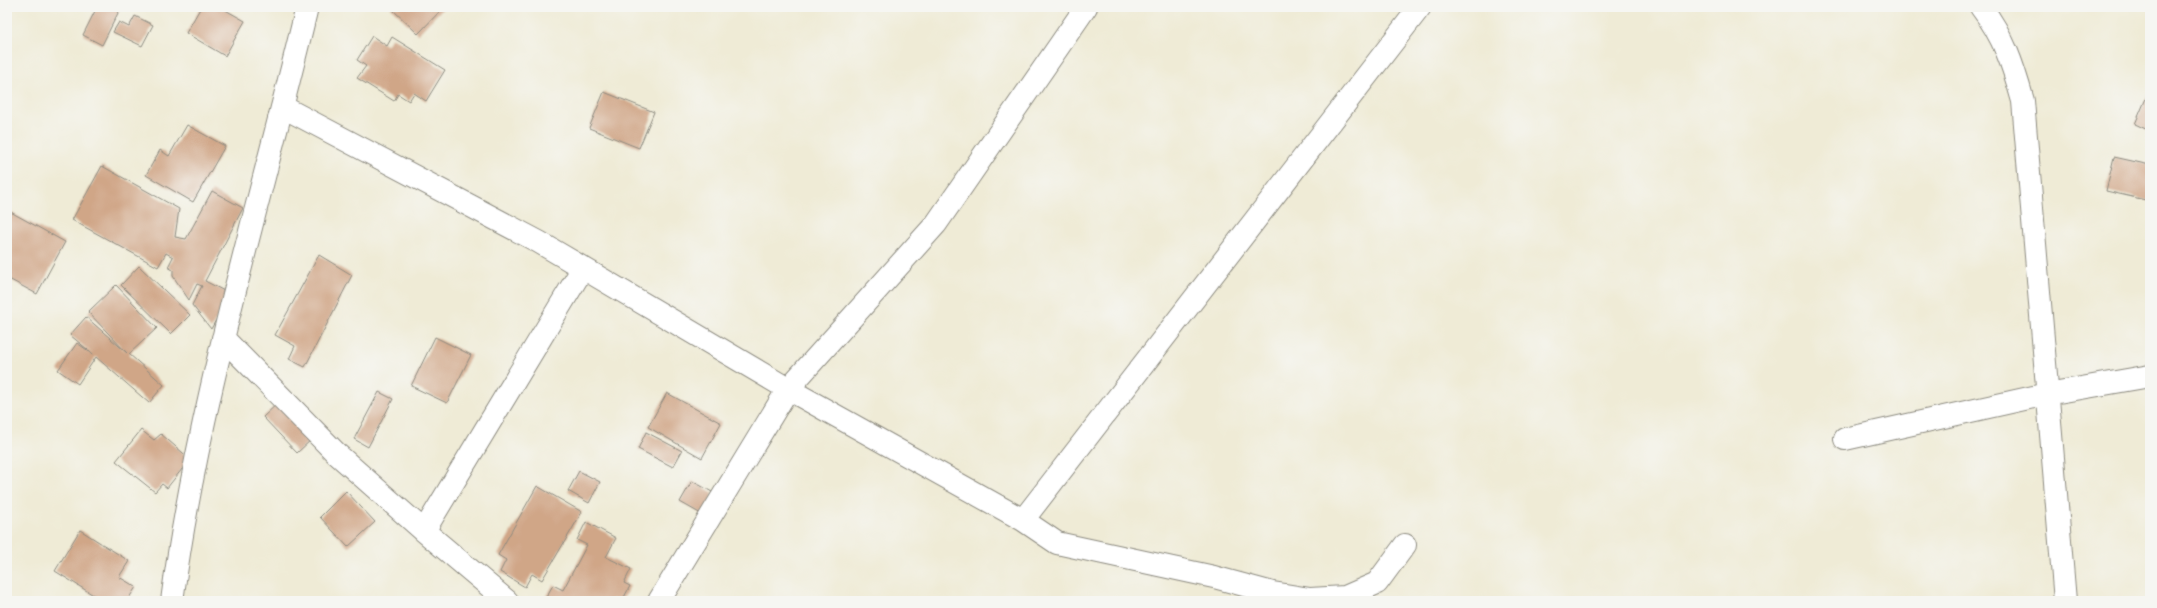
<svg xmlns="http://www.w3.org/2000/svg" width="2157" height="608" font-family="'IM FELL English',serif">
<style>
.building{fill:#d0a687}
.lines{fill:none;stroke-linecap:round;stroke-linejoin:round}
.street-casing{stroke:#8d8b80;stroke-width:24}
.street{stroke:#fff;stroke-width:22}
</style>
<rect width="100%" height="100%" fill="#f6f6f2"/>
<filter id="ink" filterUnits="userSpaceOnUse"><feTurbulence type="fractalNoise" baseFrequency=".025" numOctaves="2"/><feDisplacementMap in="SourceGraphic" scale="8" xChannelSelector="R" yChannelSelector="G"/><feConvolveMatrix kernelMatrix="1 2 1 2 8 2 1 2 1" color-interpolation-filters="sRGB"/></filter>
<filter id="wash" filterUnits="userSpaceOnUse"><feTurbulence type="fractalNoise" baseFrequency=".012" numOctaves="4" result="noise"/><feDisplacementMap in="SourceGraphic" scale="16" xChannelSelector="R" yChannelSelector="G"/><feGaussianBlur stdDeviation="0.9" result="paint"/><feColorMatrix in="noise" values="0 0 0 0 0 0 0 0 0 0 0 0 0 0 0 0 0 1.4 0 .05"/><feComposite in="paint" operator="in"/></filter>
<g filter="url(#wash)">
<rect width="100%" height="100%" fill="#efebd6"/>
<g id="blocks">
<path class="building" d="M97 7H121L102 45 83 35Z
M201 7H220L245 21 225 56 186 33Z
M390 7H444L418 34Z
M135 16 153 25 142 46 113 32 119 22 129 27Z
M372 36 387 46 392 37 445 70 426 101 414 93 409 101 398 94 394 101 357 78 366 66 357 60Z
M2150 89V131L2135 124Z
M604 92 654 112 639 148 589 128Z
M187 125 225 146 193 202 146 175 160 150 169 156Z
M2114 157 2150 165V201L2106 191Z
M102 166 179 209 175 237 186 239 212 191 243 208 205 281 230 294 211 329 192 305 202 286 197 284 189 300 173 276V270L168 267 173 257 166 253 158 267 72 220Z
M7 210 65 242 37 294 7 278Z
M319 255 352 275 305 367 289 359 295 346 275 335Z
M139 266 190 315 171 334 121 285Z
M116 285 157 328 129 354 164 385 149 403 96 357 78 384 58 370 77 343 93 354 70 335 86 317 127 353 88 312Z
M435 337 471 355 447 403 411 386Z
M379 392 393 399 368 447 354 439Z
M667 393 721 423 702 458 648 427Z
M279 402 313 438 297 453 263 417Z
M141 430 154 440 161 434 190 459 167 488 162 484 155 492 116 461Z
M646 432 682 451 673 467 638 449Z
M579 471 600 482 589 503 568 491Z
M692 481 714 493 703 515 680 502Z
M537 486 582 512 542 580 532 574 525 587 500 572 506 560 498 555Z
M346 491 375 522 348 547 320 517Z
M586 522 616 538 606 557 631 569 624 583 630 586 622 601 612 599 611 601H544L553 585 563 590 587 545 577 540Z
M80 530 129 561 119 577 136 587 127 601H103L55 571Z"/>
</g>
</g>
<g filter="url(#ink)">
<use href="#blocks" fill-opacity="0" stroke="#8d8b80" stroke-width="1"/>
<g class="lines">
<defs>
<path id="street" d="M1981 7C2004 37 2013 65 2023 101L2065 601
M283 107 539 242 788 389 1023 520 1420 7
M223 338 337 454 424 531 507 601
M1845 439 2047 394 2150 376
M1023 520 1057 543 1214 577 1273 593 1310 599 1345 597 1377 583 1405 545
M424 531 583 268
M172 601C199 399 260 204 307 7
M659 601 788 389 936 224 1086 7"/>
</defs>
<use href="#street" class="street-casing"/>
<use href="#street" class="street"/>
</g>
</g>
<rect width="2157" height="608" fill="none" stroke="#f6f6f2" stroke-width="24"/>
</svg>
